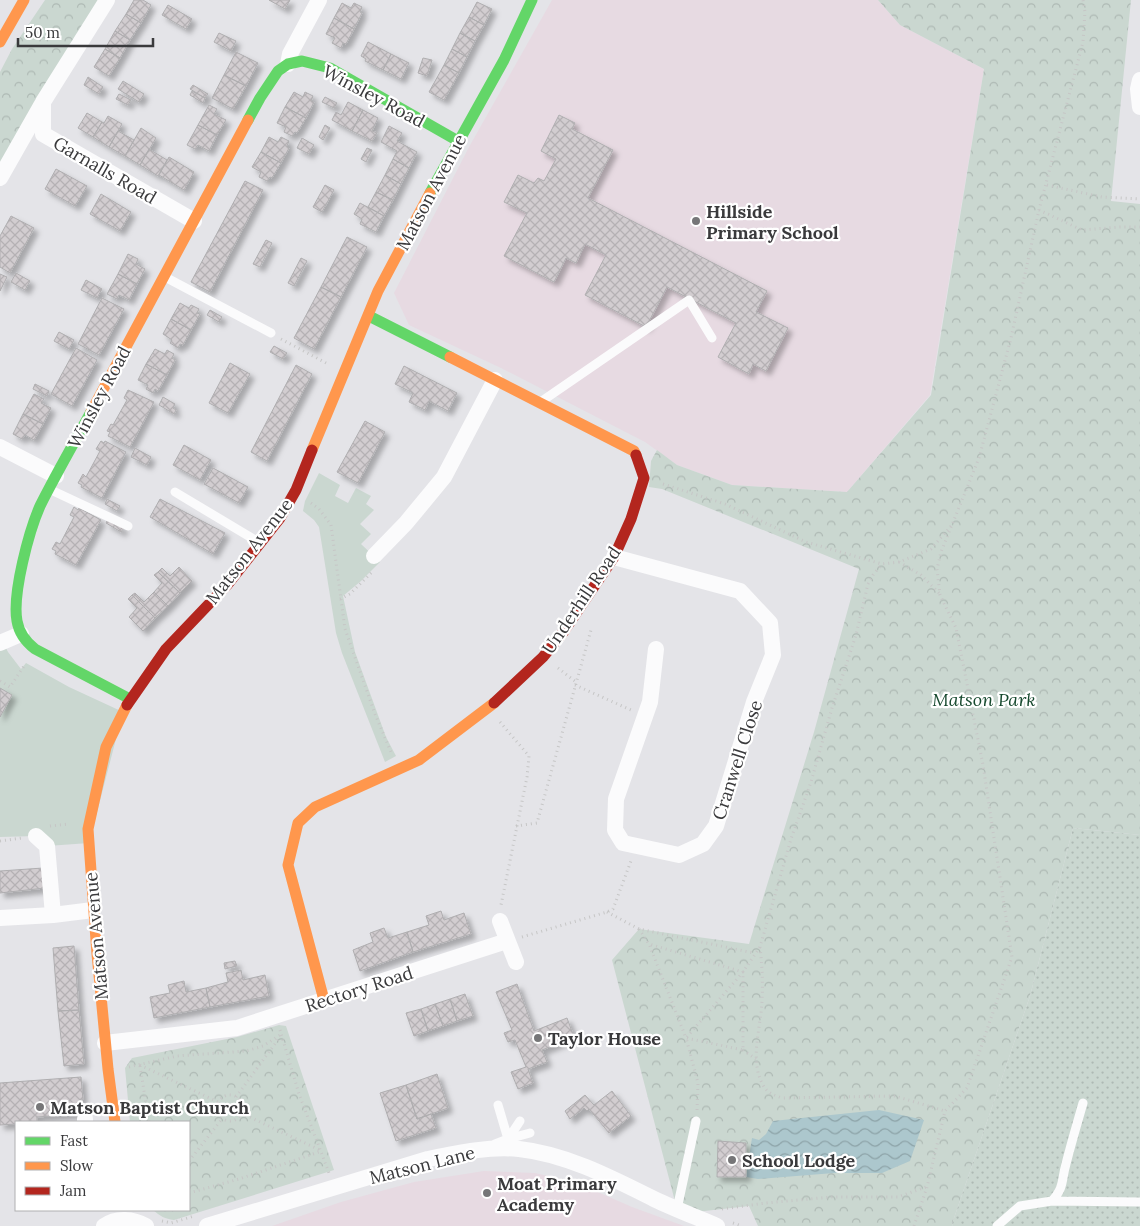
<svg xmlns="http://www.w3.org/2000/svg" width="1140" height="1226" font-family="Lora,serif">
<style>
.education{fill:#e7dae2}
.grass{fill:#cad7d0}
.forest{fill:url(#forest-crowns)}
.garden{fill:url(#garden-dots)}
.water{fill:url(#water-waves)}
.building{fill:url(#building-cross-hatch);stroke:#afaeb0;filter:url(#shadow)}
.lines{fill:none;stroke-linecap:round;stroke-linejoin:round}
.path{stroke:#c6c6c6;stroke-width:3;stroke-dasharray:1 4;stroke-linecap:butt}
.lane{stroke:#fbfbfc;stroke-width:9}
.street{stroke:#fbfbfc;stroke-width:16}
.fast{stroke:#63d668;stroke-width:11}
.slow{stroke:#ff974d;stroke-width:11}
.jam{stroke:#b3261e;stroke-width:11}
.poi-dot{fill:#767678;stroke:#fff;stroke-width:2}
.labels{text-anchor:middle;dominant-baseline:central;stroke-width:4.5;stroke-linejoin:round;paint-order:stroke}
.street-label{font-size:18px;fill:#3a3a3c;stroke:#fff}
.poi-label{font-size:18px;font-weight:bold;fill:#3a3a3c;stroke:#fff;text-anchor:start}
.park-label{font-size:18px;font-style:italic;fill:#15482d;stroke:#fff}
</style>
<defs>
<pattern id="forest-crowns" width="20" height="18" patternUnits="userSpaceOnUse" patternTransform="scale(1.25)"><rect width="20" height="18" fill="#cad7d0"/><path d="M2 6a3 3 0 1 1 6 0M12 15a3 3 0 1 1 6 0" fill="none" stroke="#aeb9b4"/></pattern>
<pattern id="garden-dots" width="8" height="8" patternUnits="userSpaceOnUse" patternTransform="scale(1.25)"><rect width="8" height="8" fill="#cad7d0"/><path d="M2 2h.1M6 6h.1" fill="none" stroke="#aeb9b4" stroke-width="1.8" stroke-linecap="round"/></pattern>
<pattern id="water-waves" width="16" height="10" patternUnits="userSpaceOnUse" patternTransform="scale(1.25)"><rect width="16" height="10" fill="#acc7cd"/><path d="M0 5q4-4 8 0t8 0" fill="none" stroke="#8da3a8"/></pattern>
<pattern id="building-cross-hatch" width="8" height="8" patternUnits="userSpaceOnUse" patternTransform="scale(1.25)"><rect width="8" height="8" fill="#d2cdd0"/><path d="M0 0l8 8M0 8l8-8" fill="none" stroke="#b5b1b4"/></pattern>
<filter id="shadow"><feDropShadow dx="4.5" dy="4.5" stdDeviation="2.5" flood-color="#0004"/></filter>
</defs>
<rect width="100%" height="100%" fill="#e4e4e8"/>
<path class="education" d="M552 0H878L900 25 984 69 930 395 847 492 732 485 677 465 645 442 501 368 409 325 394 293 469 147Z
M484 1171 535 1173 577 1183 632 1207 684 1226H272L341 1202 414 1182Z"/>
<path class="grass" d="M319 473 340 485 335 496 348 503 356 488 371 496 366 504 374 510 360 524 371 534 361 544 380 562 361 581 343 596 355 652 386 737 396 756 385 762 342 653 336 633 319 527 314 520 303 511 305 501Z
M3 642 8 652 21 669 26 663 69 687 123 712 89 843 47 846 36 836 0 837V643Z"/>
<path class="forest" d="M45 0H107L0 178V72L12 49Z
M878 0H1131L1111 201 1140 204V835L1073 828 1030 996 952 1224 953 1226H758L749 1206 687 1213 677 1209 612 960 639 929 749 944 814 732 859 569 662 489 649 487 651 461 657 450 677 465 732 485 847 492 931 395 984 69 900 25Z
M279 1025 286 1026 334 1170 174 1220C165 1219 160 1216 153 1210H189V1122H130L125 1068 132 1058 237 1037Z"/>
<path class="garden" d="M1073 828 1140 835V1226H953L952 1224 1030 996Z"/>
<path class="water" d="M879 1110 924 1120 910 1161 882 1173H834L758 1179 746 1177 752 1138 759 1140 766 1134 773 1121Z"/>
<path class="building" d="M134 0H143L151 5 141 23 126 14Z
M269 0H290L285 9Z
M477 2 492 9 484 25 469 17Z
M342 3 351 8 354 3 362 7 360 12 362 13 354 29 334 18Z
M168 5 192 19 186 29 162 15Z
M126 14 141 23 130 40 115 31Z
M469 17 484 25 475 41 460 33Z
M334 18 354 29 346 44 343 43 341 48 332 43 335 38 326 34Z
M115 31 130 40 120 58 105 49Z
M219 33 236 41 231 51 214 42Z
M460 33 475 41 467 57 452 49Z
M368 42 391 54 383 70 365 61 366 59 361 56Z
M105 49 120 58 109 76 94 67Z
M452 49 467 57 459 73 444 65Z
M236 52 258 63 246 86 224 75Z
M391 54 409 63 401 79 383 70Z
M423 58 432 60 427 76 418 73Z
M444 65 459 73 444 100 429 92Z
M224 75 246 86 233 109 212 98Z
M88 77 103 87 99 94 84 85Z
M123 81 144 94 139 102 118 89Z
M193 85 208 94 205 98 190 89Z
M192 91 205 98 203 103 190 95Z
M294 92 303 97 305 92 313 96 311 101 314 102 306 118 285 107Z
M119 94 131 100 128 105 116 99Z
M325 97 337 103 334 108 322 102Z
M348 102 363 110 352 131 332 120 336 112 341 115Z
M209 105 217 109 214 114 226 120 217 135 198 125Z
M285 107 306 118 297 133 295 132 292 136 284 132 286 127 277 123Z
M363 110 378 118 372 131 377 133 372 141 352 131Z
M87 113 102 122 93 137 78 128Z
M559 115 575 123 572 129 613 150 588 198 767 291 756 312 788 328 766 371 753 364 749 374 718 357 736 323 667 287 646 327 585 295 606 255 585 244 576 263 566 258 554 282 504 256 527 213 504 202 518 175 534 183 538 178 544 181 556 159 541 151Z
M108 116 122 124 109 147 93 137 102 122 104 123Z
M198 125 217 135 209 151 198 145 195 149 187 145Z
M325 125 330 128 323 140 319 137Z
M389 126 402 133 397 141 417 152 409 168 393 159 397 151 381 142Z
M141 128 156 138 140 165 125 156Z
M118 131 134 140 125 156 109 147Z
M269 137 278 142 281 137 289 141 287 146 289 148 281 163 261 152Z
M302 138 314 145 309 154 297 148Z
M367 148 372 150 366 162 361 159Z
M149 149 167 160 158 176 140 165Z
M261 152 281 163 272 178 270 177 267 181 259 177 261 172 252 167Z
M169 157 194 172 184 190 159 175Z
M393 159 409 168 401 184 385 175Z
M56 169 87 186 75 206 45 189Z
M385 175 401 184 393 200 376 192Z
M245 181 263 190 210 292 191 282Z
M325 185 334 190 322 212 313 207Z
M376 192 393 200 384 216 368 207Z
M101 194 131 212 120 231 90 214Z
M360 203 384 216 376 232 360 224 362 219 354 214Z
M11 216 34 228 10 273 0 267V236Z
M347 237 367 247 341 297 321 287Z
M266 240 272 243 260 267 253 264Z
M128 254 138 259 136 264 145 269 137 284 118 274Z
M301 258 307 261 294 286 288 283Z
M16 273 30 281 25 290 11 282Z
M0 274 7 277 0 291Z
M118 274 137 284 129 300 119 295 117 299 107 294Z
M86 280 102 289 97 298 81 290Z
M321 287 341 297 314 349 294 338Z
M102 298 124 309 99 355 78 344Z
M180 303 189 308 191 305 199 309 197 313 200 314 191 330 171 319Z
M210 310 222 317 219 322 207 315Z
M171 319 191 330 183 345 180 344 178 348 170 343 172 340 163 334Z
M59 332 74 340 69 349 54 341Z
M274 346 287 353 283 359 270 352Z
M76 348 97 360 72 406 51 394Z
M155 349 165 354 167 350 174 354 172 358 175 360 167 375 146 364Z
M230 363 250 374 228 413 209 403Z
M146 364 167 375 158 391 155 389 153 393 146 389 148 385 138 380Z
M296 365 312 374 267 461 251 452Z
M404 366 457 393 448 411 429 401 425 410 409 402 413 393 395 384Z
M35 384 49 391 47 396 33 389Z
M128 390 154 402 130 447 108 436 110 432 107 431 111 424 113 425 127 400 124 398Z
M34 394 44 399 41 403 51 408 43 424 23 414Z
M163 397 175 404 173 408 176 410 174 414 159 405Z
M23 414 43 424 34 440 25 435 22 439 13 434Z
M365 421 385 432 358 483 337 472Z
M101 441 104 443 105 441 126 452 102 498 81 487 82 485 78 483 83 474 86 477 100 451 96 449Z
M184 445 211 460 200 480 173 465Z
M135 448 151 457 147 465 131 457Z
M213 468 248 487 239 503 204 484Z
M107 499 120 506 117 511 105 504Z
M160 499 225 533 213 554 150 517Z
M74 507 78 510 79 508 101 520 76 565 55 554 56 551 52 549 56 542 60 544 74 517 70 515Z
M108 519 124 528 121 532 106 523Z
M179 567 192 581 180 593 158 572 162 568 170 576Z
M158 572 180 593 168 606 154 592 162 583 154 575Z
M154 592 168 606 155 618 132 595 135 593 144 602Z
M132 595 155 618 143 631 129 617 137 608 128 599Z
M0 688 12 695 0 717Z
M43 868 45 888 0 893V871Z
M441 911 444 920 464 913 471 934 413 952 407 932 429 925 426 916Z
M384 928 388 938 407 932 413 952 360 971 353 950 373 942 370 933Z
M74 946 79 1010 58 1011 53 948Z
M235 961 237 966 225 969 224 963Z
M241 970 243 980 265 975 269 996 210 1007 206 988 228 982 226 973Z
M184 981 186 992 206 988 210 1007 154 1018 150 997 170 993 168 985Z
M517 984 534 1031 567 1018 574 1037 542 1050 547 1062 528 1069 533 1083 518 1089 511 1072 526 1067 515 1040 508 1042 504 1033 512 1030 496 992Z
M465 994 473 1016 457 1021 450 999Z
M450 999 457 1021 443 1026 435 1004Z
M435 1004 443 1026 428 1031 421 1009Z
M421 1009 428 1031 414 1036 406 1013Z
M79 1010 84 1064 64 1066 58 1011Z
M437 1074 448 1108 417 1119 406 1085Z
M81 1077 83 1100H79L80 1114 37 1117V1122H16V1124L0 1125V1083Z
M406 1085 417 1119 431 1114 436 1128 396 1141 380 1093Z
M612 1091 631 1116 609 1133 589 1109 587 1111 584 1108 570 1119 565 1111 585 1095 594 1105Z
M718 1141 746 1143V1177H717Z"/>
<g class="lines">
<path class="path" d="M1047 185 1102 197 1140 199
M1039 210 1082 230 1120 227H1140
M281 339 328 364
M663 484 725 504 806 542 882 564 899 562 931 549 951 526
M311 503 319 509 331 525 345 629 375 714 391 752
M899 562 921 575 940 594
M340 599 350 594 372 572
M558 668 576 682
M0 681 10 687 24 666
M575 685 631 710
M500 722 529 756 527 777 501 905
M50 826 69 824
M516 826 537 823 591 630
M0 841 22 838
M607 912 639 929 754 953
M639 929 649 944 686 1038 743 1050V972L649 944
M522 937 607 912 613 909 631 861
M760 947C762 965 763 982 762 1001 761 1027 749 1061 763 1085 767 1093 774 1095 782 1098L895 1096 945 1111
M280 1030 299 1094 329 1173
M743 1050 756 1059
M140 1065 218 1102
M140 1066 149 1122
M129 1067 177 1056 246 1051 263 1046 280 1035
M217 1108a13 13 0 1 1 26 0a13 13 0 1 1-26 0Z
M236 1097 280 1037
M697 1110 698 1083 686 1038 743 972 760 947 791 839 811 782 832 708 856 635 868 584 873 575 882 564
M241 1113 322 1151
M189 1161 222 1119
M189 1193 239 1179 322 1151
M722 1209 766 1203 831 1197H898L926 1187
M162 1221 171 1223 194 1216
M733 1223 742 1226
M914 1226 927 1187 945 1111 967 1088 1012 957 983 765 956 628 940 595 937 569 941 552 979 458 1011 338 1039 210 1083 42 1085 12 1083 0"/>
<path class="lane" d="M165 277 271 333
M542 401 689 300 712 338
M51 490 128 526
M175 492 260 543
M508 1139 530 1133
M508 1139 520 1121
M495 1144 508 1139 498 1105
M1052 1201C1065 1186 1061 1181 1066 1164 1071 1144 1077 1124 1083 1103
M677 1209 696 1121
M997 1226 1020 1206 1052 1201 1140 1202"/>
<path class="street" d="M107 0 43 102V134L194 221
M288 64 290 54 319 0
M1140 80 1138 89 1140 107
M0 178 42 104
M0 447 56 476
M374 556 406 523 444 477 495 380
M614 557 740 591 770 623 773 655 754 702 716 826 703 844 679 855 623 843 615 830 616 799 650 702 656 649
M0 643 21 634
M36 836 47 846 53 915
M0 918 53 915 93 910
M500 921 516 962
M105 1043 237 1028 507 941
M85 1119V1122
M104 1226C117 1217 133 1219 146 1226
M207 1226 428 1159C457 1153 489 1146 519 1149 566 1154 612 1178 654 1199 675 1209 696 1217 717 1226"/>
<path class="fast" d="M248 120 260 98 278 71 288 64 302 61 330 68 458 141
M430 193 504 60 532 0
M369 316 450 357
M91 412C74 443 56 474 40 506 29 531 12 594 17 621 19 633 26 642 35 649L130 699"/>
<path class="slow" d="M0 42 24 0
M450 357 634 451 636 455
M91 412 248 120
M312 450 378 291 430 193
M324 1000 288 865 298 823 315 807 419 760 494 703
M115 1122 108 1069 97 954 88 829 106 747 127 705"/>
<path class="jam" d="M494 703 543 657 564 631 614 557 631 519 644 478 636 455
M127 705 166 649 227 585 280 518 296 490 312 450"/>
</g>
<g class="poi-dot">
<circle cx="696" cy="221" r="5"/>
<circle cx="538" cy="1038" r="5"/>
<circle cx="40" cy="1107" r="5"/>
<circle cx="732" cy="1160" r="5"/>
<circle cx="487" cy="1193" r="5"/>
</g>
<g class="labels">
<g class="street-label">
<text transform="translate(374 96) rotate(28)">Winsley Road</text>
<text transform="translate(105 170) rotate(30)">Garnalls Road</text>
<text transform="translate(431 192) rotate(-62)">Matson Avenue</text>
<text transform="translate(99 397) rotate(-62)">Winsley Road</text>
<text transform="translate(249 551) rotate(-52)">Matson Avenue</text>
<text transform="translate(581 600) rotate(-56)">Underhill Road</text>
<text transform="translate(737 760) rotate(-72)">Cranwell Close</text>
<text transform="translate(96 936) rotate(-95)">Matson Avenue</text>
<text transform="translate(359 989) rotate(-18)">Rectory Road</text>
<text transform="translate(422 1165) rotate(-14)">Matson Lane</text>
</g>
<g class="poi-label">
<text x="706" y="211">Hillside<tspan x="706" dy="21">Primary School</tspan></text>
<text x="548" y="1038">Taylor House</text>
<text x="50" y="1107">Matson Baptist Church</text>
<text x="742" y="1160">School Lodge</text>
<text x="497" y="1183">Moat Primary<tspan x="497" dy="21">Academy</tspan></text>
</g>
<g class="park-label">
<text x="984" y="699">Matson Park</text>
</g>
</g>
<rect x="15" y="1121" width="175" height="90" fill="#ffffff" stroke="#b0b0b1"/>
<rect x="25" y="1137" width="25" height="8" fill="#63d668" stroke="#b0b0b1"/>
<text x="60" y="1146" font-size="15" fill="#3a3a3c">Fast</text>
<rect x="25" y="1162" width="25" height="8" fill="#ff974d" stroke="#b0b0b1"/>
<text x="60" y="1171" font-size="15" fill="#3a3a3c">Slow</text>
<rect x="25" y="1187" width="25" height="8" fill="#b3261e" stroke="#b0b0b1"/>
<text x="60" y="1196" font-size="15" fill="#3a3a3c">Jam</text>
<path d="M18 38v8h135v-8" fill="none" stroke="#3a3a3c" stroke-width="2.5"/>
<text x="25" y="38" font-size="15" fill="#3a3a3c" stroke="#ffffff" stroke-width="4" paint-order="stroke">50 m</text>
</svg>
